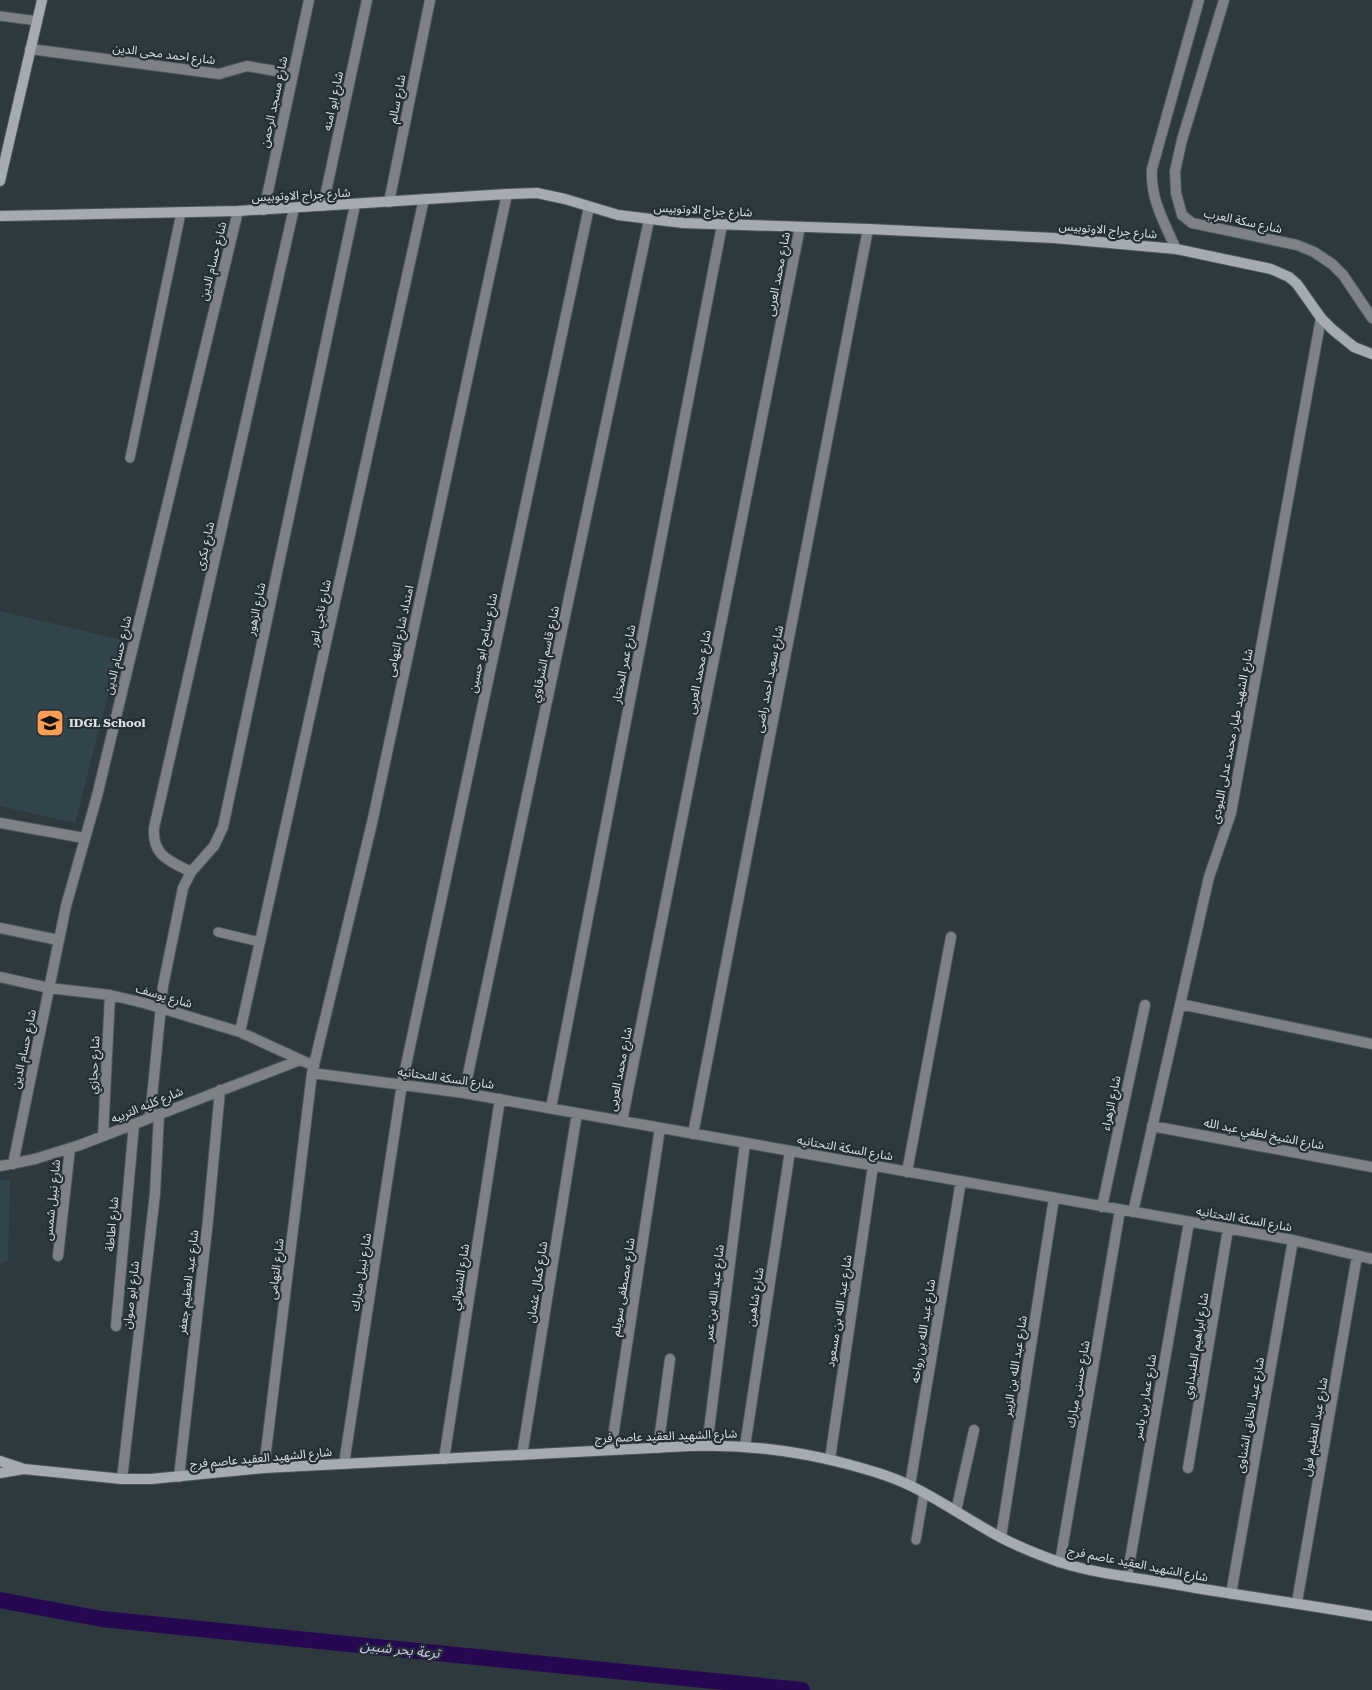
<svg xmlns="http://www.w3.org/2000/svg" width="1372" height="1690" font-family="'Roboto Serif','Noto Sans Arabic',serif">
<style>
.built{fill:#32454d}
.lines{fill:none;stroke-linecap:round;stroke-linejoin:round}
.canal{stroke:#260751;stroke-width:16}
.lane-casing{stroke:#4d575c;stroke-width:11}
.street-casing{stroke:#4d575c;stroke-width:12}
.secondary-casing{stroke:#4d575c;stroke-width:12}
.lane{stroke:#7e8186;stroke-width:9}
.street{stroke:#7e8186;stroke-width:10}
.secondary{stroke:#a6abb2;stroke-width:10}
.labels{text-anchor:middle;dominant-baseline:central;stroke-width:4.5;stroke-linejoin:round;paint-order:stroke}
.street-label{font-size:12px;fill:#dae1e4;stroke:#242f34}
.poi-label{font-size:12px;font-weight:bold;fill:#dae1e4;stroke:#242f34;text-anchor:start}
.water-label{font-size:14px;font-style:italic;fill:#d1c9f4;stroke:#242f34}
</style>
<rect width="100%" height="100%" fill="#2e393e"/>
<path class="built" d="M0 611 122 640 75 823 0 806Z
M10 1179 8 1260 0 1264V1181Z"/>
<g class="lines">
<path class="canal" d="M0 1600 102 1619 802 1690"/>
<defs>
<path id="lane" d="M0 16 37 21
M130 458 181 213
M218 932 260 942
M916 1540 924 1493"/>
<path id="street" d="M1224 0 1182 140 1175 171 1176 193 1182 215 1192 223 1297 245 1314 252 1332 264 1343 275 1372 318
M30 49 219 74 247 66 293 74
M389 202 430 0
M323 206 367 0
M264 210 309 0
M1176 249C1164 222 1150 198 1152 169L1199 0
M0 823 84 838
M191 872C170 861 152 856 154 828L294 208
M0 928 58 940
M0 977 49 988 110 995 144 1003 240 1032 314 1066
M1180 1004 1372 1044
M240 1032 424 199
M312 1073 464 1093 1293 1240 1372 1259
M464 1093 649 220
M551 1108 722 225
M150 1117 163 986 183 888 191 872 214 846 223 827 355 205
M622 1121 800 227
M1152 1126 1372 1167
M693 1134 868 229
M103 1136 110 995
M13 1164 66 906 97 796 238 211
M0 1166 35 1159 80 1145 300 1060
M907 1172 951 937
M1102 1207 1145 1005
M1133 1212 1209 877 1231 813 1321 318
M58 1256 70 1148
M116 1326 134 1124
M707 1446 745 1143
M745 1446 790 1151
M658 1448 670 1359
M611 1450 660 1128
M522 1455 577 1113
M444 1459 500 1099
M830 1459 873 1166
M344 1464 402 1084 589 207
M264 1468 312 1073 372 823 507 194
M1188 1468 1228 1229
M179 1477 208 1220 220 1090
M122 1479 155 1194 159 1114
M910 1485 961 1181
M956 1511 974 1430
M1001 1537 1054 1198
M1060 1562 1120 1210
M1127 1577 1189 1222
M1231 1594 1293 1240
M1297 1602 1357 1256"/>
<path id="secondary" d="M0 181 42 0
M0 216 238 211 507 194 537 193 565 199 618 215 683 223 868 229 1054 238 1176 249 1271 269 1289 277 1297 284 1321 318 1333 330 1354 347 1372 354
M0 1461 24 1469 122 1479H151L264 1468 690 1446C745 1444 794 1450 847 1464 869 1470 891 1476 911 1486 942 1501 970 1521 1000 1537 1019 1547 1039 1555 1059 1562 1094 1573 1131 1577 1167 1583 1235 1595 1304 1604 1372 1616
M0 1473 24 1469"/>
</defs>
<use href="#lane" class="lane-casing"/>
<use href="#street" class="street-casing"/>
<use href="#secondary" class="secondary-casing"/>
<use href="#lane" class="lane"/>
<use href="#street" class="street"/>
<use href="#secondary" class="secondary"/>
</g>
<defs>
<symbol id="school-square" viewBox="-11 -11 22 22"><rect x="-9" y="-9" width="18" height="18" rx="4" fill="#fd9c55" stroke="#242f34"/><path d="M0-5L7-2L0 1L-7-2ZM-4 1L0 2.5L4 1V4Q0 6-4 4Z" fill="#111"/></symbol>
</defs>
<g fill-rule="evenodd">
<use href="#school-square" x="34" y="707" width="32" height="32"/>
</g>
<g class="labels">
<g class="street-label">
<text transform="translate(164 54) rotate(7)">شارع احمد محى الدين</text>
<text transform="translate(397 99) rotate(-79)">شارع سالم</text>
<text transform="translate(333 101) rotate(-78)">شارع ابو امنه</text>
<text transform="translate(274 102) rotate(-78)">شارع مسجد الرحمن</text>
<text transform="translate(301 195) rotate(-3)">شارع جراج الاوتوبيس</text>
<text transform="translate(703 210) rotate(3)">شارع جراج الاوتوبيس</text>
<text transform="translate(1243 221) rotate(12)">شارع سكة العرب</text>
<text transform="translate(1108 230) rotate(5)">شارع جراج الاوتوبيس</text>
<text transform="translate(213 261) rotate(-76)">شارع حسام الدين</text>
<text transform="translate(778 274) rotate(-79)">شارع محمد العربى</text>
<text transform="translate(205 546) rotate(-77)">شارع بكرى</text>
<text transform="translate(256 609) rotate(-78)">شارع الزهور</text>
<text transform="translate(320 613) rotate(-78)">شارع ناجي انور</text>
<text transform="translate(400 631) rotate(-78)">امتداد شارع التهامى</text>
<text transform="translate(483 643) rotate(-78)">شارع سامح ابو حسين</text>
<text transform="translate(545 654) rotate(-78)">شارع قاسم الشرقاوي</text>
<text transform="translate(118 655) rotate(-76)">شارع حسام الدين</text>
<text transform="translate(624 664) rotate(-79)">شارع عمر المختار</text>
<text transform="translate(699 672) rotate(-79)">شارع محمد العربى</text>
<text transform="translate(769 679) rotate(-79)">شارع سعيد احمد راضى</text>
<text transform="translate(1232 736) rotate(-79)">شارع الشهيد طيار محمد عدلى اللبودى</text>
<text transform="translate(164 996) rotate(16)">شارع يوسف</text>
<text transform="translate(24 1049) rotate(-78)">شارع حسام الدين</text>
<text transform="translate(94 1065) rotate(-87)">شارع حجازي</text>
<text transform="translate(620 1069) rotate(-79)">شارع محمد العربى</text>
<text transform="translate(446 1078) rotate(8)">شارع السكة التحتانيه</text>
<text transform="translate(1111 1103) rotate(-78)">شارع الزهراء</text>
<text transform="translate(147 1105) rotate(-22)">شارع كليه التربيه</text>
<text transform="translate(1264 1134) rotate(11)">شارع الشيخ لطفي عبد الله</text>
<text transform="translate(845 1148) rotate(10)">شارع السكة التحتانيه</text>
<text transform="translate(52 1200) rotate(-84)">شارع نبيل شمس</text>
<text transform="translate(1244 1219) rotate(10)">شارع السكة التحتانيه</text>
<text transform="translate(112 1224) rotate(-85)">شارع اطاطة</text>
<text transform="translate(276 1269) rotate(-83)">شارع التهامى</text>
<text transform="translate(361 1272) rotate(-81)">شارع نبيل مبارك</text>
<text transform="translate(460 1277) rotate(-81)">شارع الشنواني</text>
<text transform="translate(188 1282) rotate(-83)">شارع عبد العظيم جعفر</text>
<text transform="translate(537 1282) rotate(-81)">شارع كمال عثمان</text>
<text transform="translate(623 1287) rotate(-81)">شارع مصطفى سويلم</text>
<text transform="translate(714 1293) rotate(-83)">شارع عبد الله بن عمر</text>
<text transform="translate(131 1295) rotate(-83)">شارع ابو صوان</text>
<text transform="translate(755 1297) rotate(-81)">شارع شاهين</text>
<text transform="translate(839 1311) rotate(-81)">شارع عبد الله بن مسعود</text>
<text transform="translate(923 1331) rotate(-81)">شارع عبد الله بن رواحه</text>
<text transform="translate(1196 1346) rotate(-81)">شارع ابراهيم الطنبداوي</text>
<text transform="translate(1015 1366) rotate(-81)">شارع عبد الله بن الزبير</text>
<text transform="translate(1078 1384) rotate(-80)">شارع حسنى مبارك</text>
<text transform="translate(1145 1397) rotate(-80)">شارع عمار بن ياسر</text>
<text transform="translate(1250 1415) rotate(-80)">شارع عبد الخالق الشناوى</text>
<text transform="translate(1315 1427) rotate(-80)">شارع عبد العظيم فول</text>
<text transform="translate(666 1436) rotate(-2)">شارع الشهيد العقيد عاصم فرج</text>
<text transform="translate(261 1458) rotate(-5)">شارع الشهيد العقيد عاصم فرج</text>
<text transform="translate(1138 1564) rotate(11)">شارع الشهيد العقيد عاصم فرج</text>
</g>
<g class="poi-label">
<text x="69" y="723">IDGL School</text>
</g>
<g class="water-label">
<text transform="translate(400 1649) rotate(6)">ترعة بحر شبين</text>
</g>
</g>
</svg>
